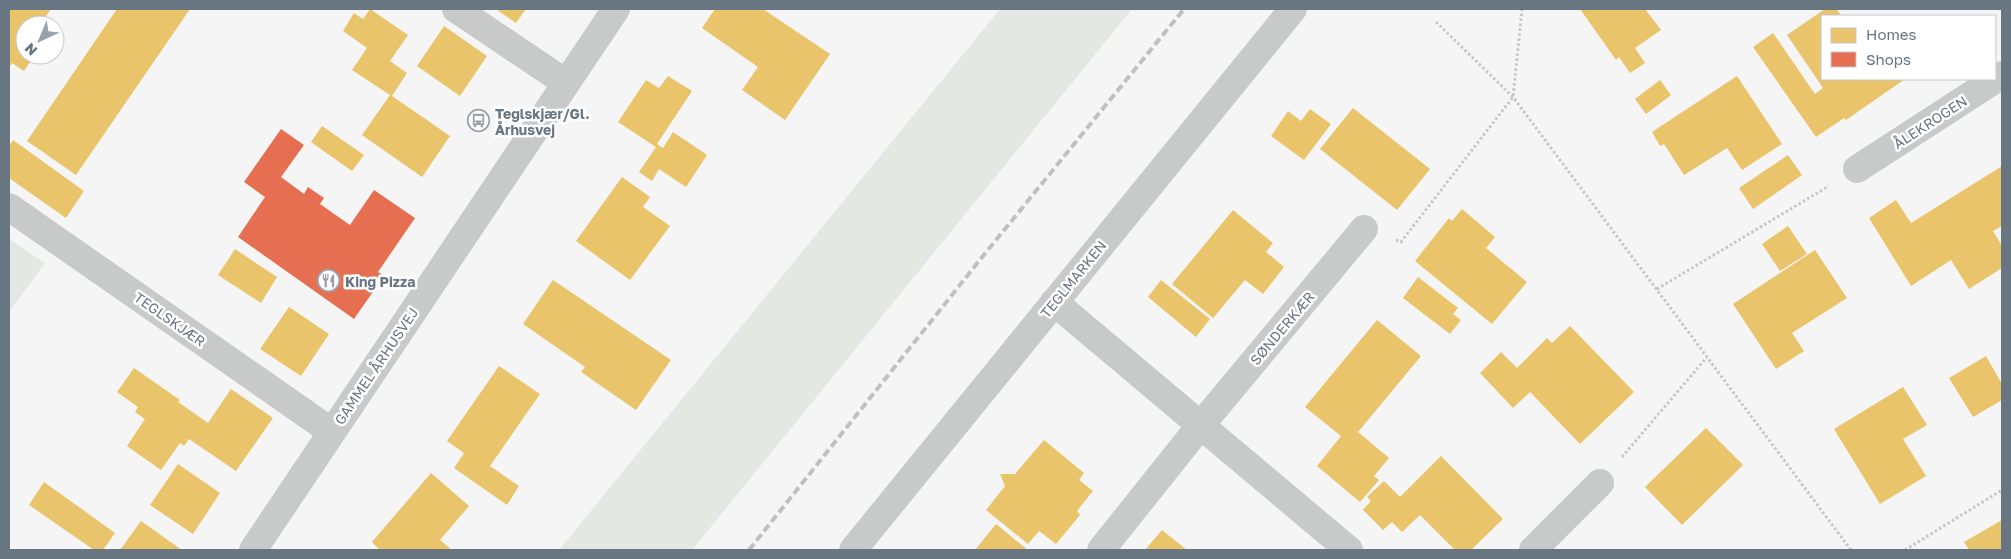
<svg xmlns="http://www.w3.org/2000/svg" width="2011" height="559" font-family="'Golos Text',sans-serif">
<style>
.green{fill:#e4e7e2}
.homes{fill:#e9c46a}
.shops{fill:#e76f51}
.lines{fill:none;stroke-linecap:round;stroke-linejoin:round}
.path{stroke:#c6c7c8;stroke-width:3;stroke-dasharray:2.5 2.5;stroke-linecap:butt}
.minor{stroke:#c8caca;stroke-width:28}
.rail{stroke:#bfc0c1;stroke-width:4;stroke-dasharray:8 4;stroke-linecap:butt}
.labels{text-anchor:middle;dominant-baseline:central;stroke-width:5;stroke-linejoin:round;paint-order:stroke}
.poi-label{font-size:14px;font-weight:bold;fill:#687682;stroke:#fff;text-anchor:start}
.street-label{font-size:14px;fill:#687682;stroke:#fff}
</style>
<rect width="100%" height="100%" fill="#f5f5f5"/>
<path class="green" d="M1000 9H1132L692 550H559Z
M9 239 45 263 9 312Z"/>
<path class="homes" d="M9 9H51L40 25H25V55H35L24 71 12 63 9 68Z
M117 9H190L76 175 27 141Z
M370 9 408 35 390 61 407 73 392 96 450 136 422 177 362 135 390 95 352 70 367 48 343 31 354 13 363 19Z
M496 9H526L516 23Z
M715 9H763L830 54 785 120 742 90 758 67 702 28Z
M1580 9H1645L1661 30 1635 48 1645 63 1630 73 1619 57 1616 60Z
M1825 9H1836L1842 16H1822V79H1905L1846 120 1844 118 1816 137 1753 47 1773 33 1815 94 1823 88 1787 35Z
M444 26 487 56 460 96 417 66Z
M668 76 692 91 657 144 663 148 673 132 707 155 686 187 659 169 652 181 639 172 656 147 618 122 646 80 659 88Z
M1737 76 1782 144 1742 170 1727 148 1684 175 1664 144 1660 146 1652 132Z
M1660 80 1671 95 1646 114 1635 99Z
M1353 108 1430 169 1397 210 1320 149Z
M1310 109 1331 124 1304 160 1271 136 1288 111 1301 121Z
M322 126 364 155 352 171 311 142Z
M13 140 84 191 66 218 9 178V146Z
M1788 155 1802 175 1753 209 1739 188Z
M2002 166V226L1993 231 2002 246V268L1969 289 1951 260 1911 286 1869 218 1896 200 1911 223Z
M622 177 650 197 643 207 670 226 630 280 576 241Z
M1462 209 1495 237 1486 248 1527 282 1492 324 1415 261 1449 218 1452 221Z
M1233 210 1273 243 1266 252 1284 267 1263 294 1245 280 1213 318 1172 284Z
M1788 226 1807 254 1780 271 1762 244Z
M235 249 277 277 261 303 218 275Z
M1815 250 1847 298 1792 333 1804 351 1776 369 1733 304Z
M1418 277 1458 308 1453 314 1461 320 1450 334 1403 298Z
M553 280 671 360 636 410 581 372 585 367 523 324Z
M1161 280 1210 319 1196 337 1148 297Z
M289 307 329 334 301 376 260 349Z
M1377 320 1421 356 1358 432 1389 458 1374 476 1379 480 1360 502 1317 466 1341 436 1305 407Z
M1570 326 1634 392 1580 444 1530 392 1513 408 1480 373 1501 352 1517 368 1547 338 1552 343Z
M1986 356 2002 384V400L1973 417 1949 378Z
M499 366 540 394 490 466 519 486 507 505 454 468 464 453 447 441Z
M134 368 180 400 178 402 208 423 231 389 273 418 236 471 189 439 184 446 180 443 161 470 127 446 145 419 135 412 138 407 117 392Z
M1903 387 1927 425 1903 439 1926 476 1880 504 1834 429Z
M1706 428 1743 465 1682 525 1645 487Z
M1044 440 1084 473 1079 480 1093 491 1077 511 1080 515 1056 544 1039 531 1028 544 986 510 1005 486 1000 474H1015Z
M1441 456 1503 519 1471 550H1455L1420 515 1402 532 1392 522 1383 530 1363 510 1371 501 1367 497 1384 481 1400 497Z
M178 464 220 493 193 534 150 505Z
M431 473 469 506 440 540 452 550H378L379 549 372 542Z
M44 482 115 533 103 550H94L29 505Z
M2002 520V550H1969L1964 542Z
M141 521 182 550H120Z
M996 524 1028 550H975Z
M1162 530 1187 550H1145Z"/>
<path class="shops" d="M281 129 304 145 281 177 304 194 308 187 324 198 320 204 350 225 374 190 415 218 378 272 384 276 354 319 238 237 265 197 244 182Z"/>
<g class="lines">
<path class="path" d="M1436 22 1513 97 1851 550
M1396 240 1401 242 1513 97 1522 9
M1657 289 1829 186
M1622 457 1707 357
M1905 550 2002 490"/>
<path class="minor" d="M456 9 566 83
M1857 169 2002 75
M9 207 332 432
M1054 302 1349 550
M253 550 616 9
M853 550 1293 9
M1101 550 1200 426 1364 229
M1533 550 1600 483"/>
<path class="rail" d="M749 550 983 256 1184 9"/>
</g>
<defs>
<symbol id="bus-ring" viewBox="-11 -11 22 22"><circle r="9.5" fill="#fff" stroke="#99a2aa" stroke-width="1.5"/><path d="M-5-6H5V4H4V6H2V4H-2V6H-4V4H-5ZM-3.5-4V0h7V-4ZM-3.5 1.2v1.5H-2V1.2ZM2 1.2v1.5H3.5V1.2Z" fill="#99a2aa"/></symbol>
<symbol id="restaurant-ring" viewBox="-11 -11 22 22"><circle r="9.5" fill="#fff" stroke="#99a2aa" stroke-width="1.5"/><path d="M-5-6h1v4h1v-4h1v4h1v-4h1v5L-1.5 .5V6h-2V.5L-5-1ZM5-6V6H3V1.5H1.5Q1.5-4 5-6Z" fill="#99a2aa"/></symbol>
</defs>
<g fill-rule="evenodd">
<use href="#bus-ring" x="466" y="108" width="25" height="25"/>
<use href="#restaurant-ring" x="316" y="268" width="25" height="25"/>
</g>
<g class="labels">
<g class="poi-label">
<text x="495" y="113">Teglskjær/Gl.<tspan x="495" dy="16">Århusvej</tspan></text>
<text x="345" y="281">King Pizza</text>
</g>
<g class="street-label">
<text transform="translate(1930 122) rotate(-33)">ÅLEKROGEN</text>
<text transform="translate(1073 279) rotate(-51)">TEGLMARKEN</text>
<text transform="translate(170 319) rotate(35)">TEGLSKJÆR</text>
<text transform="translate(1282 328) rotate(-50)">SØNDERKÆR</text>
<text transform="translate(376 366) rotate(-56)">GAMMEL ÅRHUSVEJ</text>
</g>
</g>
<rect width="2011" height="559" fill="none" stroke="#687682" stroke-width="20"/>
<rect x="1821" y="15" width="175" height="65" fill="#ffffff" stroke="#c3c8cd"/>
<rect x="1831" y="28" width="25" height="15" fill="#e9c46a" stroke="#c3c8cd"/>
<text x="1866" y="40" font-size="15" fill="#687682">Homes</text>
<rect x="1831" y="52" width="25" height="15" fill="#e76f51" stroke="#c3c8cd"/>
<text x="1866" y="65" font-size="15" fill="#687682">Shops</text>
<g transform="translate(40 40) rotate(224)"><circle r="24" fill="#ffffff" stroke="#c3c8cd"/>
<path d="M0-4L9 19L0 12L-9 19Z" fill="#99a2aa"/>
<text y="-8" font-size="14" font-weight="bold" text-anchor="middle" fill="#687682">N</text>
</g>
</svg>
